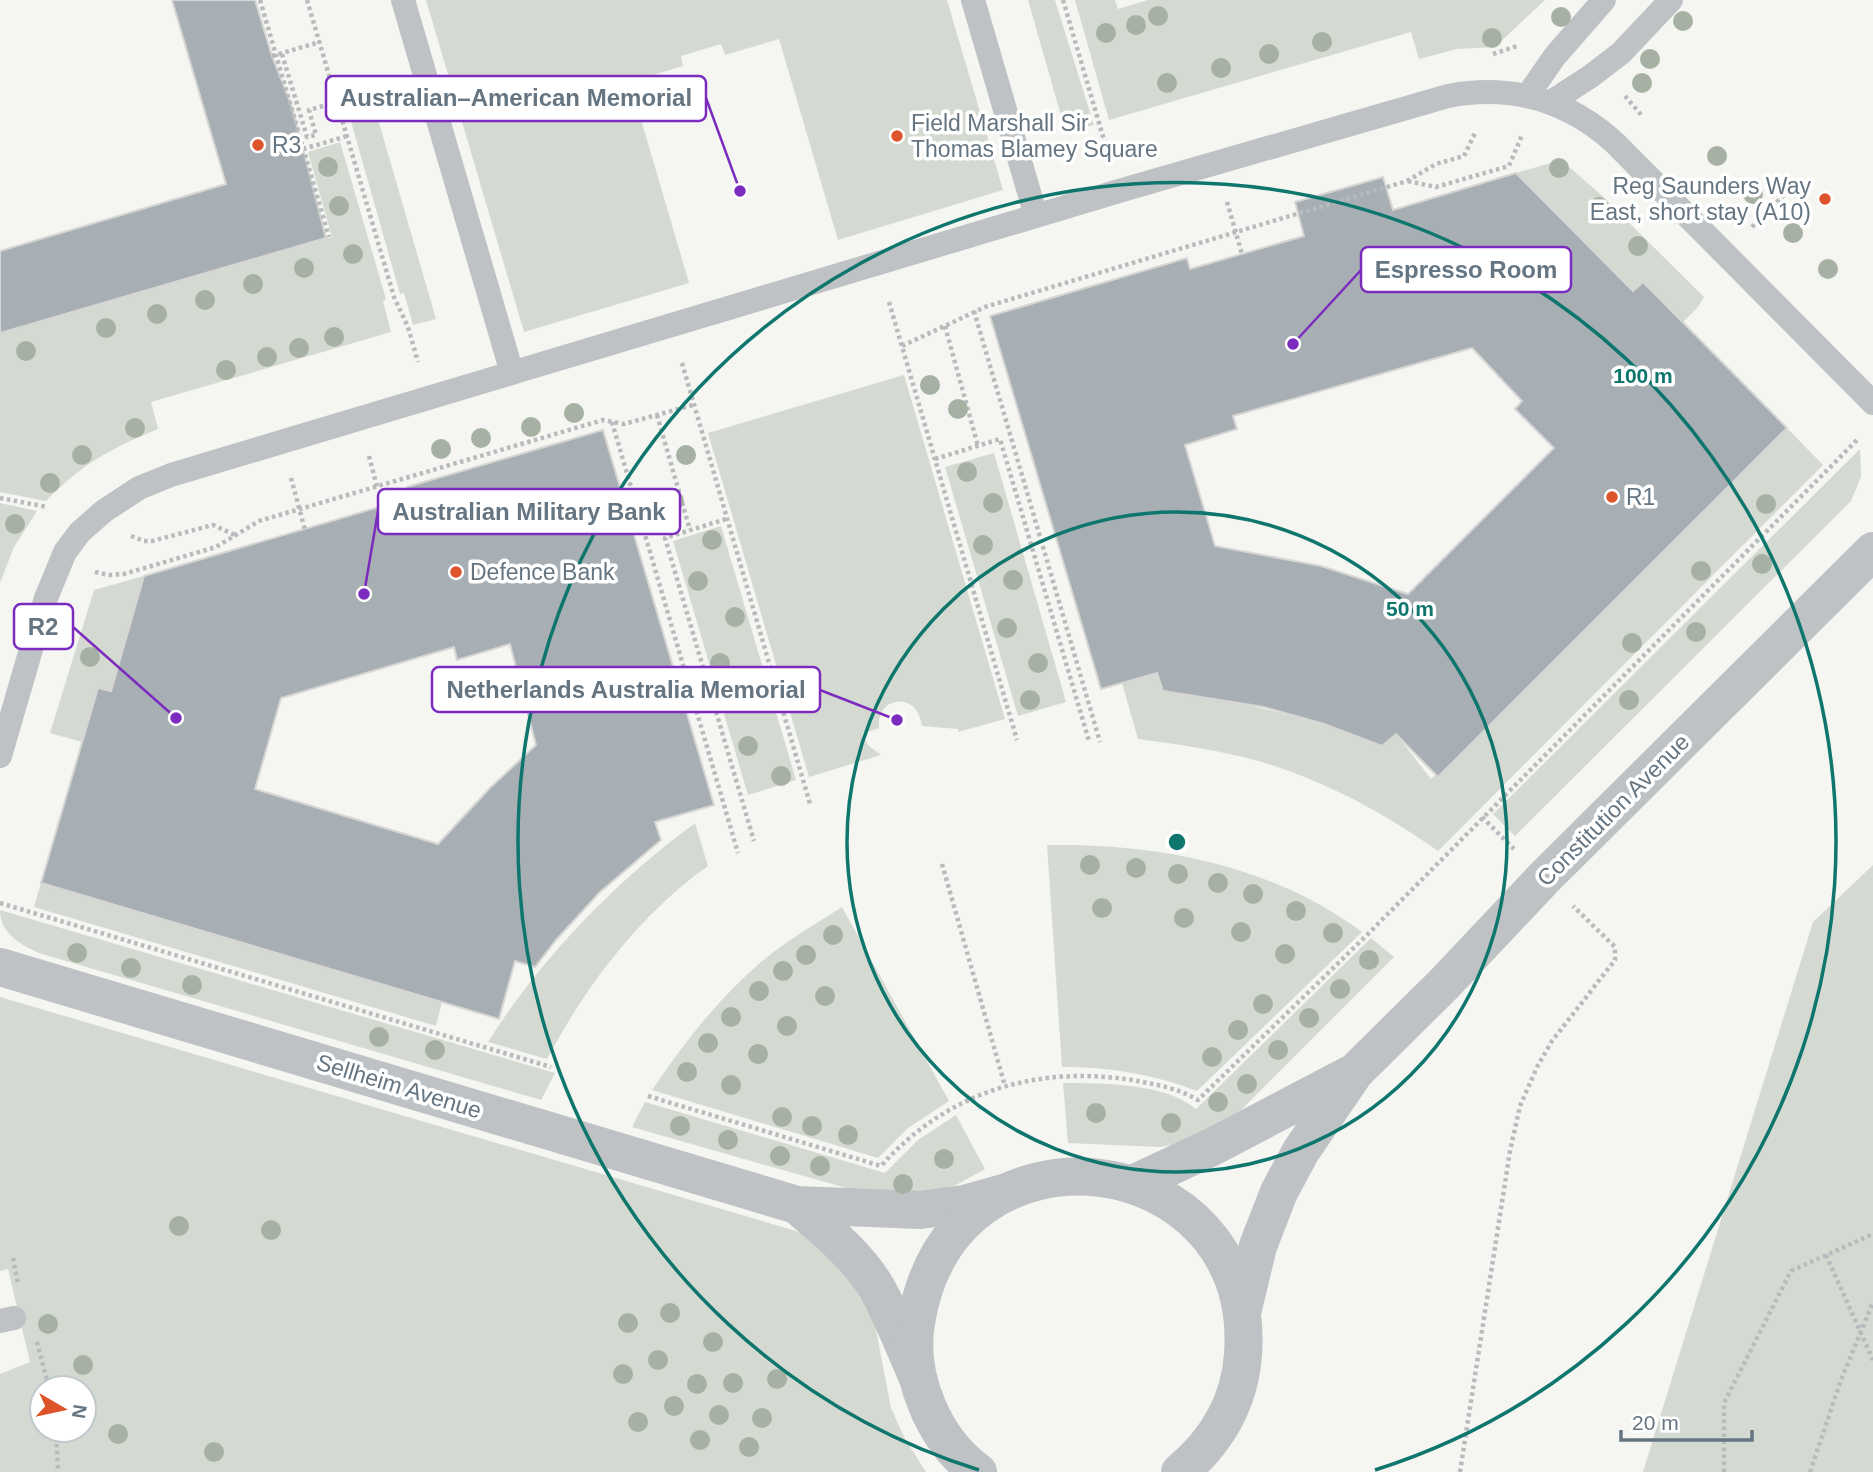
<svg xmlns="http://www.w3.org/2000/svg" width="1873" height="1472" font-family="Arial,sans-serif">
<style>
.green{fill:#d4dad1;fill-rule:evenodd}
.building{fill:#a7afb4;stroke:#d6d6d4;stroke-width:2;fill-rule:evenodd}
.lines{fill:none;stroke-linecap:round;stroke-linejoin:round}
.path{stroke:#b8bbbd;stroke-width:4.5;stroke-dasharray:3.5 3.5;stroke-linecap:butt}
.service{stroke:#bec2c5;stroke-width:24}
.minor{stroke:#bec2c5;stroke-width:38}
.tertiary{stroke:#bec2c5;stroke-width:38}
.tree{fill:#a7b1a3}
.ring{fill:none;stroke:#0f766e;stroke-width:3.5}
.poi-dot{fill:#dd542a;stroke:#fff;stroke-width:2.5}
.labels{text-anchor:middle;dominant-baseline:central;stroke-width:7;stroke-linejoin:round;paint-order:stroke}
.poi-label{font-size:23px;fill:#657582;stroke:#fff;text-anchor:start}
.street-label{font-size:23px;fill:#657582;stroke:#fff}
.centre{fill:#0f766e;stroke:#fff;stroke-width:3.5}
.ring-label{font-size:21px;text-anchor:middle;font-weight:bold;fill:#0f766e;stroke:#fff;stroke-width:7;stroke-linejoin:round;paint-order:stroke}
.leader{fill:none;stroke:#7b2cbf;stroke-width:2.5}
.callout-dot{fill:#7b2cbf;stroke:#fff;stroke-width:2.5}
.callout{fill:#fff;stroke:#7b2cbf;stroke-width:2.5}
.callout-label{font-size:24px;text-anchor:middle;font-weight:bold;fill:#657582}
</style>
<rect width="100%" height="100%" fill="#f5f5f1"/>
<path class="green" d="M426 0H947L1003 190 838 240 779 39 725 55 721 44 681 56 683 66 630 82 689 283 524 332Z
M1028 0H1055L1094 125 1066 133Z
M1075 0H1115L1118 9 1148 0H1545L1495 47 1457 49 1419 59 1411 32 1109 120Z
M368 85 436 319 413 325 404 293 400 294 343 93Z
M340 142 386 299 383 301 391 332 151 402 158 429C111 448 82 464 46 501L0 492V333L332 237 308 152Z
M1561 160 1598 192 1704 297 1697 308 1682 323 1643 282 1633 291 1516 173Z
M904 375 1005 719 958 732V729L922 726C918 691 876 695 879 728L862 734 868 745 881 755 809 777 708 433Z
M1787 428 1823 465 1438 851C1383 812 1320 778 1255 760 1217 750 1177 744 1138 739L1122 683 1157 673 1163 691C1240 701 1310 717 1382 746L1396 734 1431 779Z
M1860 449 1861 477 1851 501 1515 836 1493 814Z
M994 453 1066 702 1018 716 945 467Z
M0 503 37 511 14 547 0 583Z
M721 526 796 780 748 795 673 541Z
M144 576 111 691 98 688 82 742 50 733 94 590Z
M695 823 708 866C639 915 586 986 547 1059L488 1042C541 958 615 882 695 823Z
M1047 845C1157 843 1272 865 1362 932L1197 1091C1152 1074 1110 1067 1062 1067Z
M1873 865V1472H1643L1813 922Z
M41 883 442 1002 436 1026 34 907Z
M842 907 949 1101 908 1128 878 1158 652 1090C684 1043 717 1000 761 962 786 941 814 925 842 907Z
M0 910 555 1073 541 1100 42 954C22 946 0 934 0 910Z
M1371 938 1394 957 1231 1120 1183 1143 1160 1147 1068 1143 1063 1083C1101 1083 1166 1083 1196 1109Z
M0 997 796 1231 807 1236 841 1264 875 1325 891 1408 905 1439 926 1472H0V1374L30 1362 8 1269 0 1271ZM42 1388H84V1430H42Z
M645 1102 885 1173 918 1140 956 1115 985 1169 956 1185 931 1194H867L632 1127Z"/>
<path class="building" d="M172 0H255L272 56 292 107 326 238 0 333V251L226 184Z
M1516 173 1633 291 1643 282 1787 428 1438 777 1396 734 1382 746 1324 724 1264 707 1163 691 1157 673 1101 689 990 316 1187 258 1190 269 1304 236 1295 202 1383 177 1393 210ZM1472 348 1522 401 1515 409 1554 448 1408 594 1321 566 1215 546 1185 445 1237 429 1233 416Z
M603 430 714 805 655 822 661 840 600 892 556 940 535 967 515 961 499 1019 41 883 98 688 111 691 144 576 410 498 407 487ZM510 644 536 745 490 788 438 844 255 789 281 698 454 647 457 660Z"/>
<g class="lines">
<path class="path" d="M260 0 329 237
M307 0 394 297 408 327 418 362
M1063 0 1109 157
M282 54 307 137 316 135 309 110 337 102
M1493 54 1517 46
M272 56 320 42
M1625 96 1643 117
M303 149 347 136
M1408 181 1436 187 1509 166 1522 135
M1227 202 1242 254
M1752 227 1792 187
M889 302 1017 740
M974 311 1100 742
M945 326 978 446
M902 346 985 307 1407 181 1436 164 1464 156 1475 133
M682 363 810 804
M657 415 690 530
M612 422 738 853
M369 456 377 487
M935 459 1000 439 1089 741
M291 478 305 530
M0 498 47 507
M726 519 665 538 754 841
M131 536 144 541H152L213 525 235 535
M95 572 109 575 124 574 216 547 259 521 603 420 624 424 693 405
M1482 817 1514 849
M942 864 1005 1086
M0 903 551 1067
M648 1096 881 1166C947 1092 1035 1065 1132 1080 1154 1084 1178 1088 1198 1100L1367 935 1859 438
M1826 1255 1873 1360
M13 1258 18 1284
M37 1342 49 1388
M56 1430 58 1472
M1460 1472 1510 1151 1520 1106 1537 1067 1552 1041 1615 960V947L1573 906
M1724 1472V1403L1791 1271 1873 1234
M1810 1472 1841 1380 1873 1302"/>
<path class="service" d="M403 0 512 373
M973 0 1036 216
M1528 95 1555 56 1604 0
M1551 102 1591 76 1621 53 1671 0
M0 756 46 598 65 552 80 532 104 511 139 488 171 475 1119 191 1448 96C1511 84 1568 100 1615 143L1873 403
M0 1321 14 1318"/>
<path class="minor" d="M0 967 797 1205 920 1210 964 1204 1007 1192
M797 1205C825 1230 857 1255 876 1287 892 1315 904 1346 917 1376"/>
<path class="tertiary" d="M1133 1184 1214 1146 1349 1075
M1242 1313 1258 1246 1279 1192 1301 1151 1355 1072 1444 984 1544 878 1873 551
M978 1472C934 1440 907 1377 916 1323 950 1104 1258 1144 1243 1354 1240 1402 1216 1442 1180 1472"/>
</g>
<g class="tree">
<circle cx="1158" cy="16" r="10"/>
<circle cx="1561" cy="17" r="10"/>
<circle cx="1683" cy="21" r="10"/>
<circle cx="1136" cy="25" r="10"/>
<circle cx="1106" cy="33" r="10"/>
<circle cx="1492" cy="38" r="10"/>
<circle cx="1322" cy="42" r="10"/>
<circle cx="1269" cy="54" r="10"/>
<circle cx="1650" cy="59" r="10"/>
<circle cx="1221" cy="68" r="10"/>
<circle cx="1167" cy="83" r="10"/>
<circle cx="1642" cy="83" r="10"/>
<circle cx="1717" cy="156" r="10"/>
<circle cx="328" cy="167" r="10"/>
<circle cx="1559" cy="168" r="10"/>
<circle cx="1753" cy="194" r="10"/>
<circle cx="339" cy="206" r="10"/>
<circle cx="1599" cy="207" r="10"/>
<circle cx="1793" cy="233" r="10"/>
<circle cx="1638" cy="246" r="10"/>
<circle cx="353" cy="254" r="10"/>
<circle cx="304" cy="268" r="10"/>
<circle cx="1828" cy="269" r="10"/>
<circle cx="253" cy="284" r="10"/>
<circle cx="205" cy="300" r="10"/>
<circle cx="157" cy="314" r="10"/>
<circle cx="106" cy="328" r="10"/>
<circle cx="334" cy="337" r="10"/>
<circle cx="299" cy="348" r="10"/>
<circle cx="26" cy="351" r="10"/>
<circle cx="267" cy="357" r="10"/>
<circle cx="226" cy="370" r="10"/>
<circle cx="930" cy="385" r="10"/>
<circle cx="958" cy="409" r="10"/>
<circle cx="574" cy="413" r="10"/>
<circle cx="531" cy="427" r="10"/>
<circle cx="135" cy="428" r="10"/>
<circle cx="481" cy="438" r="10"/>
<circle cx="441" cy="449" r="10"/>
<circle cx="82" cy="455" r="10"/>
<circle cx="686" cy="455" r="10"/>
<circle cx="967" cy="472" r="10"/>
<circle cx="50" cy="483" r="10"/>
<circle cx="674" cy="501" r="10"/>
<circle cx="993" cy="503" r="10"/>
<circle cx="1766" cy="504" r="10"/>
<circle cx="15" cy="524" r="10"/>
<circle cx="712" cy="540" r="10"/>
<circle cx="983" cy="545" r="10"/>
<circle cx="1762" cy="564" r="10"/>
<circle cx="1701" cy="571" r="10"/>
<circle cx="1013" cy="580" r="10"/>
<circle cx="698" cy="581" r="10"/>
<circle cx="735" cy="617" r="10"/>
<circle cx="1007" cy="628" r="10"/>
<circle cx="1696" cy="632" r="10"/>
<circle cx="1632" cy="643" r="10"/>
<circle cx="90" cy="657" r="10"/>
<circle cx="720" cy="663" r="10"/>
<circle cx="1038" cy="663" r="10"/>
<circle cx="1030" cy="700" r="10"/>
<circle cx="1629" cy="700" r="10"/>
<circle cx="748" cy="746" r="10"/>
<circle cx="781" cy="776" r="10"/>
<circle cx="1090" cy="865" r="10"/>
<circle cx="1136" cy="868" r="10"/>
<circle cx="1178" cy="874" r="10"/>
<circle cx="1218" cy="883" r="10"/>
<circle cx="1253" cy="894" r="10"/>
<circle cx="1102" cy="908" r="10"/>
<circle cx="1296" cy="911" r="10"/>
<circle cx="1184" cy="918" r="10"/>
<circle cx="1241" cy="932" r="10"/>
<circle cx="1333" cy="933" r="10"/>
<circle cx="833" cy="935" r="10"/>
<circle cx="77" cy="953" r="10"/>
<circle cx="1285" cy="954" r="10"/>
<circle cx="806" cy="955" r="10"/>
<circle cx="1369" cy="960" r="10"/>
<circle cx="131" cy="968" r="10"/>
<circle cx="783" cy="971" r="10"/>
<circle cx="192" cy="985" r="10"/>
<circle cx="1340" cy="989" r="10"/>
<circle cx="759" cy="991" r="10"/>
<circle cx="825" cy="996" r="10"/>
<circle cx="1263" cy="1004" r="10"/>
<circle cx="731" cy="1017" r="10"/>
<circle cx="1309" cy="1018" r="10"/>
<circle cx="787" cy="1026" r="10"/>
<circle cx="1238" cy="1030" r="10"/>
<circle cx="379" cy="1037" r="10"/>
<circle cx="708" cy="1043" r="10"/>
<circle cx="435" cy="1050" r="10"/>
<circle cx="1278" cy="1050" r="10"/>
<circle cx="758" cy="1054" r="10"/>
<circle cx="1212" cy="1057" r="10"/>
<circle cx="687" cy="1072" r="10"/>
<circle cx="1247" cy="1084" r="10"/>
<circle cx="731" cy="1085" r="10"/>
<circle cx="1218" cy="1102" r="10"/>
<circle cx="1096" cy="1113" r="10"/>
<circle cx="782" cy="1117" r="10"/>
<circle cx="1171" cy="1123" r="10"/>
<circle cx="680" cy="1126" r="10"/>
<circle cx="812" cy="1126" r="10"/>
<circle cx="848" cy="1135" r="10"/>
<circle cx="728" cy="1140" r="10"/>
<circle cx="780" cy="1156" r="10"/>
<circle cx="944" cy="1159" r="10"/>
<circle cx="820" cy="1166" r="10"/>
<circle cx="903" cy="1184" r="10"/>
<circle cx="179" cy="1226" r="10"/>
<circle cx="271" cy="1230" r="10"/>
<circle cx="670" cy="1313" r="10"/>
<circle cx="628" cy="1323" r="10"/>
<circle cx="48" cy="1324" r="10"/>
<circle cx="713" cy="1342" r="10"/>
<circle cx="658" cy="1360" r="10"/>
<circle cx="83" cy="1365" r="10"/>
<circle cx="623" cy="1374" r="10"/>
<circle cx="777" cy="1379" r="10"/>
<circle cx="733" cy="1383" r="10"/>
<circle cx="697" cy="1384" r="10"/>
<circle cx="674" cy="1406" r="10"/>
<circle cx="719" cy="1415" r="10"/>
<circle cx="762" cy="1418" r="10"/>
<circle cx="638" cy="1422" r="10"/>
<circle cx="118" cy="1434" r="10"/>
<circle cx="700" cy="1440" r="10"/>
<circle cx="749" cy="1447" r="10"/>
<circle cx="214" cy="1452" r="10"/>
</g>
<g class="ring">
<circle cx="1177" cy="842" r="330"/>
<path d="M979 1470A659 659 0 1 1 1375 1470"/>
</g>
<g class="poi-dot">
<circle cx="897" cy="136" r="7"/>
<circle cx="258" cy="145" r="7"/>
<circle cx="1825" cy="199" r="7"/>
<circle cx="1612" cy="497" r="7"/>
<circle cx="456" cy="572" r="7"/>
</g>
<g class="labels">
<g class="poi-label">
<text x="911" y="123">Field Marshall Sir<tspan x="911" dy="26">Thomas Blamey Square</tspan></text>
<text x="272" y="145">R3</text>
<text x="1811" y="186" text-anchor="end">Reg Saunders Way<tspan x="1811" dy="26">East, short stay (A10)</tspan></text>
<text x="1626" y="497">R1</text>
<text x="470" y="572">Defence Bank</text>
</g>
<g class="street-label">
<text transform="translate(1613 810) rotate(-45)">Constitution Avenue</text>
<text transform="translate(399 1086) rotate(17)">Sellheim Avenue</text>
</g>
</g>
<circle cx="1177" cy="842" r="10" class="centre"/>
<g class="ring-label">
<text x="1643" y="383">100 m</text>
<text x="1410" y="616">50 m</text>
</g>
<path class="leader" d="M740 191L706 98M1293 344L1361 270M364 594L378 511M176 718L73 627M897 720L820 690"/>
<g class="callout-dot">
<circle cx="740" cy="191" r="7"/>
<circle cx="1293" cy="344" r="7"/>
<circle cx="364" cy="594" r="7"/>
<circle cx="176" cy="718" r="7"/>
<circle cx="897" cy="720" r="7"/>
</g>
<g class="callout">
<rect x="326" y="76" width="380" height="45" rx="7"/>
<rect x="1361" y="247" width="210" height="45" rx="7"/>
<rect x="378" y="489" width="302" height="45" rx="7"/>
<rect x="14" y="604" width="59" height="45" rx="7"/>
<rect x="432" y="667" width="388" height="45" rx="7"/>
</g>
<g class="callout-label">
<text x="516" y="106">Australian–American Memorial</text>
<text x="1466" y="278">Espresso Room</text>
<text x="529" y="520">Australian Military Bank</text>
<text x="43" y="635">R2</text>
<text x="626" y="698">Netherlands Australia Memorial</text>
</g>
<g transform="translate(63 1409) rotate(99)"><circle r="33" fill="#ffffff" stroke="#c1c8cd" stroke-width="2"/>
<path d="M0-5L12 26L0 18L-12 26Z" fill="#dd542a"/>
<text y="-10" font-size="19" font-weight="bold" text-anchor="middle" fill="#657582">N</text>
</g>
<path d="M1621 1430v10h131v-10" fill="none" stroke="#657582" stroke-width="3.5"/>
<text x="1632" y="1430" font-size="21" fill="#657582" stroke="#ffffff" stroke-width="5" paint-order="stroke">20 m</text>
</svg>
